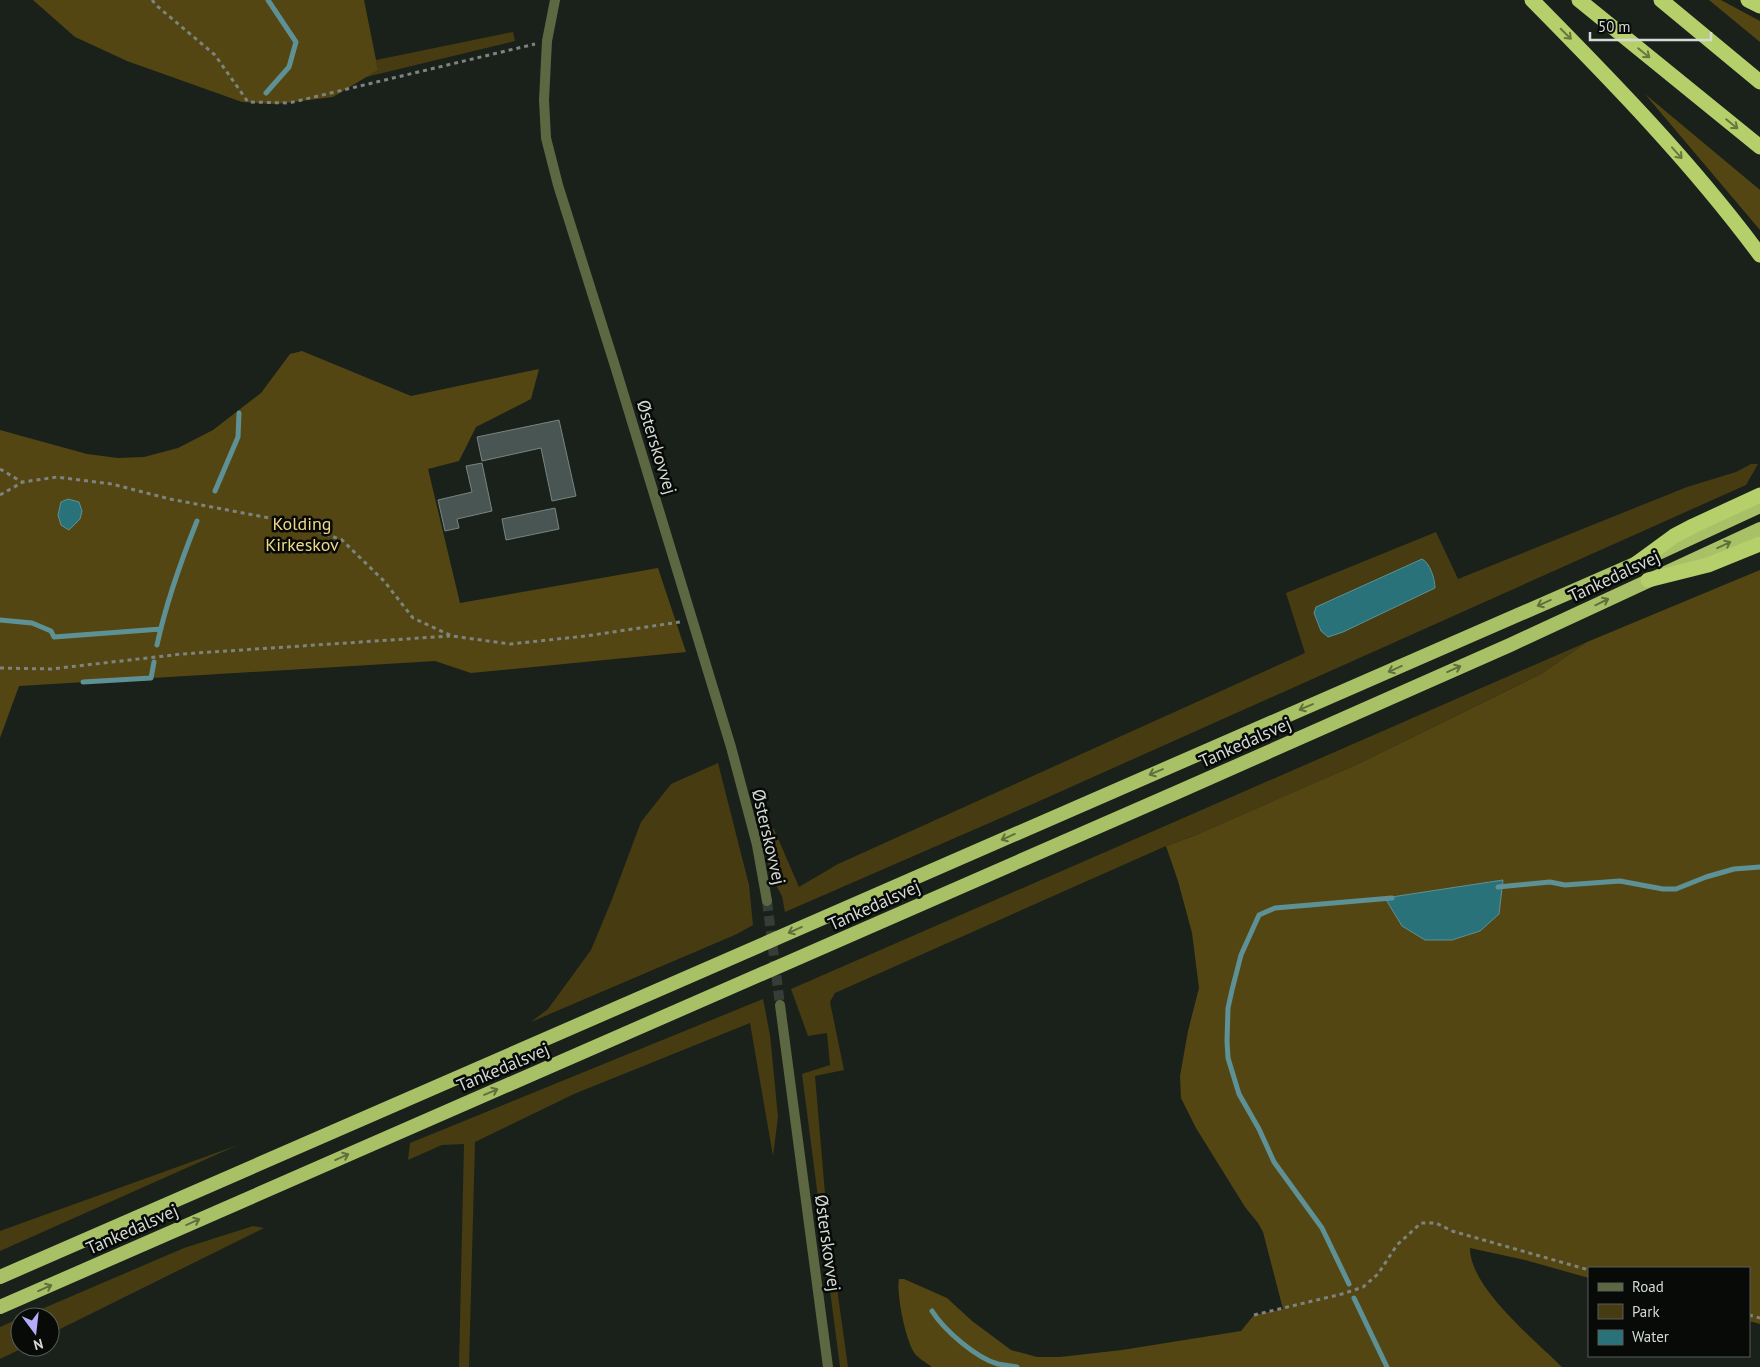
<svg xmlns="http://www.w3.org/2000/svg" width="1760" height="1367" font-family="'PT Sans',sans-serif">
<style>
.green{fill:#473b11}
.forest{fill:#544612}
.water{fill:#2a727a;stroke:#5d9196}
.lines{fill:none;stroke-linecap:round;stroke-linejoin:round}
.stream{stroke:#5d9196;stroke-width:5}
.building{fill:#495552;stroke:#788581}
.minor-tunnel{stroke:#363d37;stroke-width:10;stroke-dasharray:10 5;stroke-linecap:butt}
.path{stroke:#7d837e;stroke-width:3;stroke-dasharray:4 4;stroke-linecap:butt}
.minor{stroke:#5d6842;stroke-width:10}
.trunk{stroke:#a8c166;stroke-width:14}
.motorway{stroke:#b5d06b;stroke-width:15}
.oneway{stroke:#67773e}
.oneway2{stroke:#606f3b}
.labels{text-anchor:middle;dominant-baseline:central;stroke-width:5;stroke-linejoin:round;paint-order:stroke}
.street-label{font-size:18px;fill:#d5dad6;stroke:#070a07}
.park-label{font-size:18px;fill:#efd88a;stroke:#070a07}
</style>
<rect width="100%" height="100%" fill="#1a211b"/>
<path class="green" d="M513 32 515 41 366 77 378 70 376 60Z
M1751 464H1758L1746 485 1035 803 785 912 782 896 771 876 760 826 774 829 799 887 838 864 1305 653 1286 593 1436 532 1458 579 1687 487 1736 472Z
M1587 642 1541 674 1358 764 1201 833 1166 846 835 993 830 1002 844 1070 815 1076 827 1217 848 1367H840L802 1074 830 1065 827 1033 808 1036 791 989Z
M718 763 749 885 753 925 737 934 531 1022 548 1009 591 950 611 902 641 822 671 784Z
M763 999 770 1035 778 1117 773 1156 750 1023 574 1094 475 1142 469 1367H459L464 1144 442 1145 408 1160 410 1143Z
M238 1145 0 1251V1231Z
M253 1226 264 1228 50 1334V1317H23L184 1248Z
M20 1318V1347H25L0 1359V1327Z"/>
<path class="forest" d="M33 0H364L378 70 333 97 276 104 242 102 127 61 75 37Z
M1709 0H1721L1760 21V42Z
M1645 94 1760 190V230Z
M302 351 411 396 539 369 531 399 476 427 459 461 428 469 460 603 658 568 686 652 471 673 435 661 19 686 0 738V430L87 454 118 458 144 457 178 448 213 430 261 393 290 354Z
M1760 570V1324L1749 1321V1268H1589V1278L1525 1260 1470 1248C1469 1287 1536 1341 1562 1367H932C927 1363 921 1360 916 1355 906 1344 896 1293 899 1279H904L947 1298 972 1321 1011 1350 1037 1357H1060L1122 1350 1241 1331 1254 1315 1283 1309 1263 1232 1258 1223 1245 1207 1196 1128 1181 1098 1180 1076 1188 1031 1199 988 1192 933 1178 881 1166 846 1196 835 1358 764 1541 674 1587 642Z"/>
<path class="water" d="M68 499 79 502 82 511 80 519 69 530 61 525 58 515 61 502Z
M1422 559C1430 563 1435 579 1435 588L1343 632 1328 637 1321 631 1314 613 1316 607Z
M1503 880 1499 914 1480 931 1452 940H1425L1402 926 1385 898Z"/>
<g class="lines">
<path class="stream" d="M266 93 289 67 296 42 268 0
M215 491 238 437 239 413
M0 620 32 623 51 631 54 637 161 629
M157 645C166 603 181 561 197 521
M83 682 151 678 154 662
M1498 887 1550 882 1565 885 1620 881 1663 889H1676L1706 877 1734 869 1760 867
M1349 1284 1322 1228 1274 1162 1259 1129 1239 1094 1228 1058 1227 1041 1228 1008 1232 990 1241 955 1259 915 1275 908 1392 898
M1354 1298 1387 1367
M932 1311C944 1330 976 1358 998 1364 1004 1365 1011 1366 1017 1367"/>
</g>
<path class="building" d="M559 420 576 496 552 501 541 448 482 461 477 437Z
M482 463 492 511 457 519 459 528 445 531 438 500 472 492 466 466Z
M555 508 559 529 506 540 502 519Z"/>
<g class="lines">
<path class="minor-tunnel" d="M767 901 780 1005"/>
<path class="path" d="M152 0 157 6 215 55 248 102 289 103 535 44
M0 469 22 482
M0 495 23 482 57 477 112 484 170 499 296 523 342 540 384 581 413 618 452 636 510 644 586 636 680 622
M0 668 51 669 182 654 450 636
M1254 1315 1342 1294 1363 1287 1378 1274 1397 1245 1421 1223H1436L1452 1231 1589 1270
M1749 1315 1760 1318"/>
<path class="minor" d="M555 0 547 41 544 100 546 138 558 185 615 366 731 747 757 845 767 901
M780 1005 828 1367"/>
<path class="trunk" d="M0 1277 1637 563 1760 506
M0 1307 1180 791 1510 645 1760 529"/>
<path class="motorway" d="M1532 0C1612 81 1692 163 1760 255
M1579 0 1760 147
M1661 0 1760 82
M1748 0 1760 6
M1637 563 1674 536 1693 526 1760 495
M1648 580 1708 565 1760 544"/>
</g>
<defs><path id="oneway-shaft" d="M-6 0H5M1.5-3L5.5 0L1.5 3" fill="none" stroke-width="1.6" stroke-linecap="round" stroke-linejoin="round" transform="scale(1.25)"/></defs>
<g class="oneway">
<use href="#oneway-shaft" transform="translate(1566 34) rotate(45)"/>
<use href="#oneway-shaft" transform="translate(1644 53) rotate(39)"/>
<use href="#oneway-shaft" transform="translate(1732 124) rotate(39)"/>
<use href="#oneway-shaft" transform="translate(1677 153) rotate(48)"/>
</g>
<g class="oneway2">
<use href="#oneway-shaft" transform="translate(1724 545) rotate(-25)"/>
<use href="#oneway-shaft" transform="translate(1602 602) rotate(-26)"/>
<use href="#oneway-shaft" transform="translate(1544 603) rotate(156)"/>
<use href="#oneway-shaft" transform="translate(1395 669) rotate(156)"/>
<use href="#oneway-shaft" transform="translate(1454 669) rotate(-24)"/>
<use href="#oneway-shaft" transform="translate(1306 707) rotate(157)"/>
<use href="#oneway-shaft" transform="translate(1156 772) rotate(157)"/>
<use href="#oneway-shaft" transform="translate(1008 837) rotate(156)"/>
<use href="#oneway-shaft" transform="translate(795 930) rotate(156)"/>
<use href="#oneway-shaft" transform="translate(491 1092) rotate(-23)"/>
<use href="#oneway-shaft" transform="translate(342 1157) rotate(-24)"/>
<use href="#oneway-shaft" transform="translate(193 1222) rotate(-24)"/>
<use href="#oneway-shaft" transform="translate(45 1288) rotate(-24)"/>
</g>
<g class="labels">
<g class="street-label">
<text transform="translate(657 447) rotate(73)">Østerskovvej</text>
<text transform="translate(1614 576) rotate(-25)">Tankedalsvej</text>
<text transform="translate(1245 742) rotate(-24)">Tankedalsvej</text>
<text transform="translate(769 837) rotate(77)">Østerskovvej</text>
<text transform="translate(874 905) rotate(-24)">Tankedalsvej</text>
<text transform="translate(503 1067) rotate(-23)">Tankedalsvej</text>
<text transform="translate(132 1229) rotate(-24)">Tankedalsvej</text>
<text transform="translate(828 1243) rotate(82)">Østerskovvej</text>
</g>
<g class="park-label">
<text x="302" y="523">Kolding<tspan x="302" dy="21">Kirkeskov</tspan></text>
</g>
</g>
<rect x="1588" y="1267" width="162" height="90" fill="#070a07" stroke="#595d5a"/>
<rect x="1598" y="1283" width="25" height="8" fill="#5d6842" stroke="#595d5a"/>
<text x="1632" y="1292" font-size="15" fill="#d5dad6">Road</text>
<rect x="1598" y="1304" width="25" height="15" fill="#473b11" stroke="#595d5a"/>
<text x="1632" y="1317" font-size="15" fill="#d5dad6">Park</text>
<rect x="1598" y="1330" width="25" height="15" fill="#2a727a" stroke="#595d5a"/>
<text x="1632" y="1342" font-size="15" fill="#d5dad6">Water</text>
<g transform="translate(35 1332) rotate(165)"><circle r="24" fill="#070a07" stroke="#595d5a"/>
<path d="M0-4L9 19L0 12L-9 19Z" fill="#b4acf9"/>
<text y="-8" font-size="14" font-weight="bold" text-anchor="middle" fill="#d5dad6">N</text>
</g>
<path d="M1590 32v8h121v-8" fill="none" stroke="#d5dad6" stroke-width="2.5"/>
<text x="1598" y="32" font-size="15" fill="#d5dad6" stroke="#070a07" stroke-width="4" paint-order="stroke">50 m</text>
</svg>
